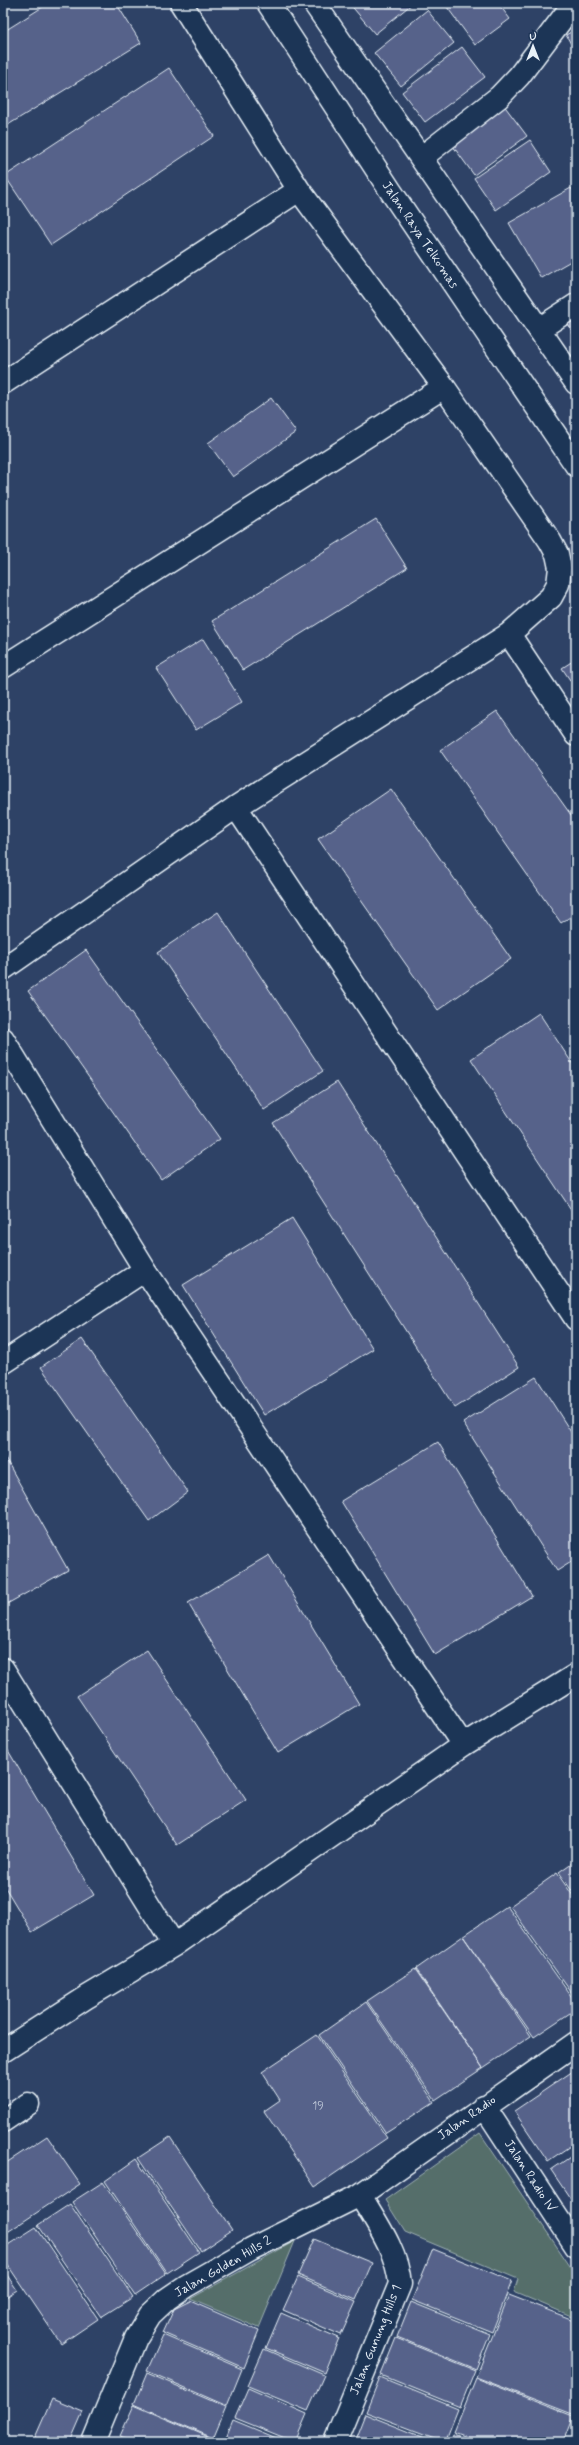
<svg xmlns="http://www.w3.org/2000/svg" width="579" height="2445" font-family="Mynerve,sans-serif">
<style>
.green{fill:#546e6b;stroke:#9eb0b2}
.building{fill:#57628a;stroke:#e8f1f8}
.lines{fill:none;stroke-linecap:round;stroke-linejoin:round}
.lane-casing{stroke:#e8f1f8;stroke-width:25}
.street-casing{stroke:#e8f1f8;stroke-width:25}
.lane{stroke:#1d3557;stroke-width:22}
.street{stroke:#1d3557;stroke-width:22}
.labels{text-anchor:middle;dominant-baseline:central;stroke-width:3;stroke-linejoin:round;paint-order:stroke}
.number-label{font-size:11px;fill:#c4cddc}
.street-label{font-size:13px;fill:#e8f1f8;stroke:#1d3557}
</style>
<rect width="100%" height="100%" fill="#2e4266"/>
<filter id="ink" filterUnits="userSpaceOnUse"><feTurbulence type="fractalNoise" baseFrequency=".025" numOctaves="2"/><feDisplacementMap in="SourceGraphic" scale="8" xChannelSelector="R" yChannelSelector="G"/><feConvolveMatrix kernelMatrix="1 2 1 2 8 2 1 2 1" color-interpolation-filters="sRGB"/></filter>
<g filter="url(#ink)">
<path class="green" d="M480 2133 576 2275V2318L514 2292 518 2279 405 2232 385 2200Z
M295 2241 259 2328 190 2299Z"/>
<path class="building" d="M49 3H116L141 43 3 128V32Z
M349 3H413L375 34Z
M444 3H498L510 19 475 45Z
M427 10 454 43 401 86 374 53Z
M576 29V53L566 35Z
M462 47 485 77 425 122 402 92Z
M169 68 214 136 51 245 5 176Z
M503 104 527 136 474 175 450 142Z
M530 140 551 172 496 210 474 178Z
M571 188 576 196V258L541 278 509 223Z
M576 315V339L566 320Z
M271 398 296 432 233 477 208 443Z
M376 519 407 568 243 670 212 621Z
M203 639 242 702 196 730 156 668Z
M576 659V689L562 668Z
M497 711 576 822V913L561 923 440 750Z
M391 789 511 959 438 1010 318 839Z
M218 912 323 1071 264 1110 158 952Z
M86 950 220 1139 161 1180 28 991Z
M539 1013 576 1069V1217L471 1059Z
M337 1082 519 1367 455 1408 273 1123Z
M292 1218 373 1349 264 1415 183 1285Z
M82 1339 188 1492 149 1521 41 1367Z
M536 1377 576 1440V1559L557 1571 463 1423Z
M438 1442 532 1596 435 1655 341 1501Z
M3 1454 68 1570 5 1605 3 1600Z
M269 1555 359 1704 278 1753 188 1603Z
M147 1650 246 1800 177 1845 77 1696Z
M3 1742 94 1895 32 1932 3 1884Z
M576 1860V1897L559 1872Z
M557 1873 576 1900V1999L510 1906Z
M507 1906 576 2003V2009L534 2037 463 1936Z
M463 1936 531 2036 483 2068 416 1969Z
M415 1969 483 2068 435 2100 367 2001Z
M366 2002 434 2102 386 2133 319 2035Z
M317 2035 387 2138 315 2187 264 2111 280 2100 262 2072Z
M576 2069V2142L548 2161 514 2111Z
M47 2136 80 2184 3 2235V2165Z
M170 2137 232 2230 201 2251 138 2158Z
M576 2153V2207L551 2170Z
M136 2159 199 2252 167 2273 105 2181Z
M103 2182 166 2274 135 2295 72 2202Z
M70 2204 133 2297 101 2317 38 2225Z
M36 2227 98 2319 61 2344 3 2258V2248Z
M314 2239 372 2263 356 2300 298 2275Z
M433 2249 512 2281 492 2332 412 2300Z
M3 2269 17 2290 3 2299Z
M298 2277 356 2302 341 2335 283 2310Z
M509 2295 576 2321 575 2415 476 2377Z
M190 2301 259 2331 244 2368 163 2333 174 2309Z
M411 2302 490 2334 476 2369 397 2337Z
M281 2313 339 2338 325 2373 266 2348Z
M163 2335 242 2369 227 2406 147 2371Z
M396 2338 475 2370 460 2407 381 2375Z
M264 2349 324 2375 308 2411 248 2386Z
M147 2373 226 2407 213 2438 134 2404Z
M380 2377 458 2409 445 2442 366 2412Z
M476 2378 573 2416 563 2442H480L454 2432Z
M248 2388 307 2414 295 2442 235 2418Z
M52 2399 83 2412 70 2442H33Z
M134 2405 213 2439 212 2442H135L120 2436Z
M365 2414 435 2442H354Z
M233 2420 286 2442H224Z
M453 2434 474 2442H450Z"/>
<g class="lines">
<defs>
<path id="lane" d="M3 2121 28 2104"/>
<path id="street" d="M268 3 390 190 576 465
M314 3 576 383
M421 158 499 97 519 76 574 3
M539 329 576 305
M3 383 299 190
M509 634 576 735
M3 667 444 387
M236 807 576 1319
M3 969 236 807 509 634 551 597 558 584 560 568 557 554 550 541 444 387 299 190 181 3
M3 1039 145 1270 463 1745
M3 1363 145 1270
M3 1669 174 1945
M3 2051 87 1997 174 1945 463 1745 576 1675
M484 2106 576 2246
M93 2442 136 2338 150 2315 167 2299 186 2286 251 2249 360 2195 576 2043
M335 2442 400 2284C397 2251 377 2224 360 2195"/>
</defs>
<use href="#lane" class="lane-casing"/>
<use href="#street" class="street-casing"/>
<use href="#lane" class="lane"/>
<use href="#street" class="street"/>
</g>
</g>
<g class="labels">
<g class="number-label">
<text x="318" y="2106">19</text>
</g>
<g class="street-label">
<text transform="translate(420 235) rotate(56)">Jalan Raya Telkomas</text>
<text transform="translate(467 2118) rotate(-35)">Jalan Radio</text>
<text transform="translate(530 2176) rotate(57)">Jalan Radio IV</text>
<text transform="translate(223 2267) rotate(-30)">Jalan Golden Hills 2</text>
<text transform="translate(376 2340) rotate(-68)">Jalan Gunung Hills 1</text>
</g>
</g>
<rect width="579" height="2445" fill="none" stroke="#1d3557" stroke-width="16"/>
<rect x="8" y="8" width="563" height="2429" fill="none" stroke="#e8f1f8" stroke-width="1.5" filter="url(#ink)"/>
<g transform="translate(533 46)" stroke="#1d3557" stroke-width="3" paint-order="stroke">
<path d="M0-3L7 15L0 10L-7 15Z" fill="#e8f1f8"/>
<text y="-6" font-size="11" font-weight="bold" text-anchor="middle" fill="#e8f1f8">U</text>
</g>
</svg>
